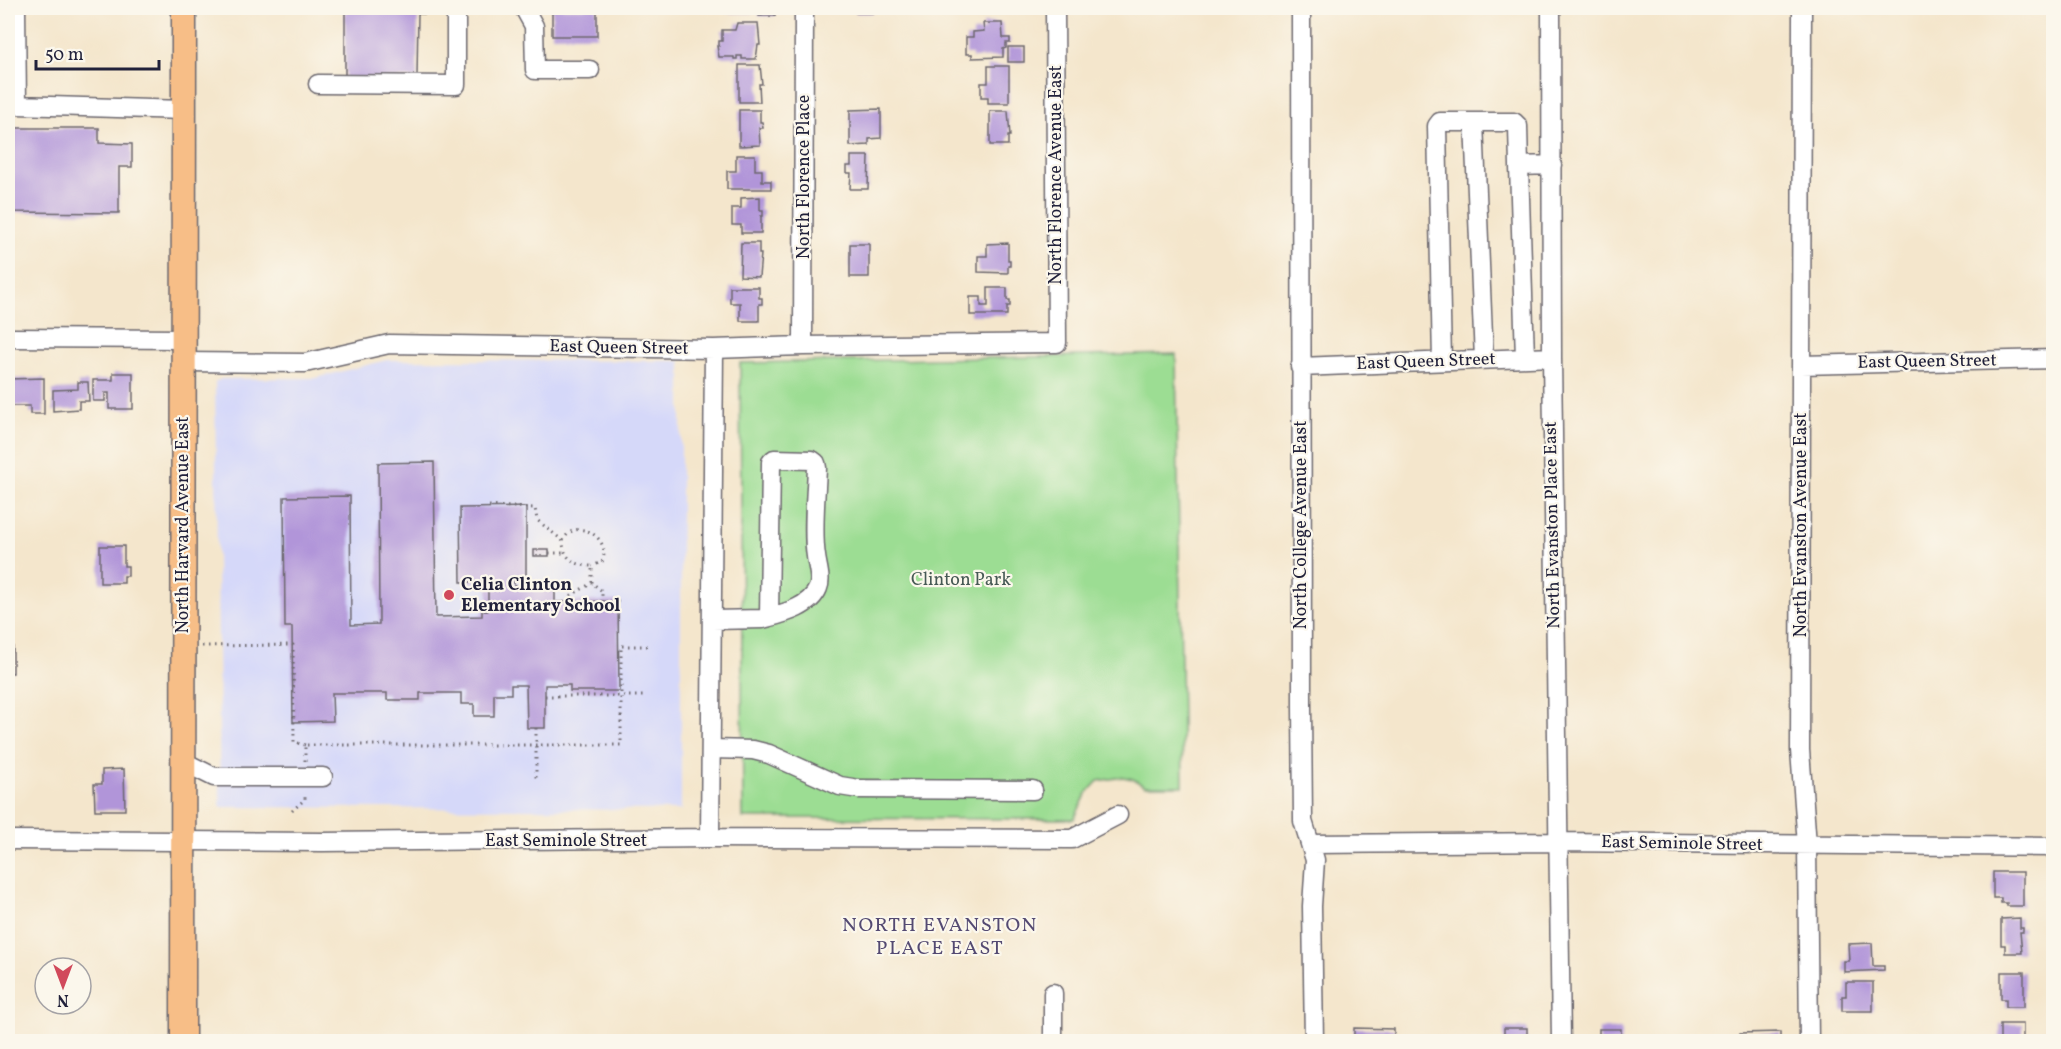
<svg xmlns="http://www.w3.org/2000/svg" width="2061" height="1049" font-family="Vollkorn,serif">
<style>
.built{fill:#d5d8f9}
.green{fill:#9cdd93;stroke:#5f8067;stroke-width:1.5}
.building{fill:#b195d9}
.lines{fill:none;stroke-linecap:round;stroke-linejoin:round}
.minor-casing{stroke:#6c676e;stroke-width:21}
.major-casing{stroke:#6c676e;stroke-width:27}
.path{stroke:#6c676e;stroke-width:3;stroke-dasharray:1.5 4.5;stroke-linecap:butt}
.minor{stroke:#fff;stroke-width:18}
.major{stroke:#f7be87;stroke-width:24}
.poi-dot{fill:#d1495b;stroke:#fbf7ec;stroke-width:2}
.labels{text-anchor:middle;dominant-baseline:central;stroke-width:4.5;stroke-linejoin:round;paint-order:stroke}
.street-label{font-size:18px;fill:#22223b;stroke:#fbf7ec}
.park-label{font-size:18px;fill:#475a55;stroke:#fbf7ec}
.poi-label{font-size:18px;font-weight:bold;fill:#22223b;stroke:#fbf7ec;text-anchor:start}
.neighbourhood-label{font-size:20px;letter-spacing:1.5px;fill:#544a72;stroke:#fbf7ec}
</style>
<rect width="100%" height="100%" fill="#fbf7ec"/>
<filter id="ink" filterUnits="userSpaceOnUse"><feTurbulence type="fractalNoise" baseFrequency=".0167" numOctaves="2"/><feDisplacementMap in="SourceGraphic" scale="12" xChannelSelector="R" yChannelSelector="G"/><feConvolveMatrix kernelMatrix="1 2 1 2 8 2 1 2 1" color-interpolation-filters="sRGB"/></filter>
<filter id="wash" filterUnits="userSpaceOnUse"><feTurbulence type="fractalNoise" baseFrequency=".008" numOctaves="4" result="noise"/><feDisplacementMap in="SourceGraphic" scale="24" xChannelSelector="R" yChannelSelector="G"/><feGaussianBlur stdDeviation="1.35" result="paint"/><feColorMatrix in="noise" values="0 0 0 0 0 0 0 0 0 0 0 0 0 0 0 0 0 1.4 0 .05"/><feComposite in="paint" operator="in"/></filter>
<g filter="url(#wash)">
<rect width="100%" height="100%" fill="#f4e6cc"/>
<path class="built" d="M387 360 681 361V810L220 807 215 382 221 379 316 378Z"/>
<path class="green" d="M1176 354 1183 786H1145L1133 779 1123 777 1098 781 1087 793 1074 819 743 818 740 363Z"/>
<g id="blocks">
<path class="building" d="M345 8H429V14H418L417 78H345Z
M552 8H597V36H552Z
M726 8H775V16H759V13H726Z
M856 8H874V13H856Z
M990 8H1008V11L990 12Z
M737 23H758L760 45H758L756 59H742V56H737V59H734V57H719L717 46H719V41H722V30H735Z
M983 23H1002L1003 38H1010V43H1006V48L1003 49V57L972 58V54H966V37H973V32L984 31Z
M1008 47H1024V62H1008Z
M739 65H760L762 84H759L760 102H739Z
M988 66H1009V103H988V97H981V83H988Z
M881 109V138L869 139V145L850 146V110Z
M739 110H760V122H762L763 128H759L760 145 739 146Z
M990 111H1008L1010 136H1008V145H990Z
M8 128H99V143L132 144V167H119V213L8 212Z
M736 155H755V170H762V181H771V189H727V171H736Z
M851 156H869L868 189H850L851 173H847V166H851Z
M760 197V210H763V216H761V233H741V225H732V208H741V198Z
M741 243H759V254H761L759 277 740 276Z
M1008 243V260H1010V266H1008V273L978 272V256H987V244Z
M850 244H869V277H850Z
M730 287H759V298H762V304H759V321H740V303H730Z
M988 288H1007V300H1010V306H1007V315H970V297H981V306H988Z
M113 373H133V409H109V393H105V401H93V380H113Z
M44 378V414H30V406H8V379Z
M78 382H88L89 401H79V409L53 411V390L78 389Z
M434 462 436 617 482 616V611H488V582H461L460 508 526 507V579H514V586L555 585V602L618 601 619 691H570V685H545V728H527L526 685H511V694H494V716H474V704H461V693H420V700H387V693H332L333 721 293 722 292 627H285L284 497 350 496 351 625 379 624 378 463Z
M100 546H124V566H128V576H124V583H100Z
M534 550H549V556H534Z
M8 637H13V673H8Z
M124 769 125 810H95L94 784H102V770Z
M1993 872H2023V906H2007V903H2001V898H1993Z
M2020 918V928H2023V932H2020L2022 953H2005V945H2001V919Z
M1872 943 1873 966H1884V970L1844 972V961H1849L1848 944Z
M2001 972H2024V1007H2006V999H2001Z
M1846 982H1873V1011H1842V996H1846Z
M2000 1024H2023V1042H2000Z
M1354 1028 1394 1029V1042H1354Z
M1504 1028H1527V1042H1504Z
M1599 1029H1621V1042H1599Z
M1780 1032V1042H1740V1033Z"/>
</g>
</g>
<g filter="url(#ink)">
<use href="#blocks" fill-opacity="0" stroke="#6c676e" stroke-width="1.5"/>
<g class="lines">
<defs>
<path id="minor" d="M16 8 17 105 184 110
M524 8 534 26 535 70H590
M1301 8 1302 707 1303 821 1315 860 1312 906 1314 1042
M1551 8 1552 357 1561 1042
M1802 8 1800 750 1807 845 1809 1042
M318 84 456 85V8
M1474 122 1484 359
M1519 166 1525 358
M8 338 183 339
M803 346 804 8
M1442 361 1437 126 1440 122H1514L1518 126 1519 166 1552 165
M183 362 305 363 389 344 714 349 803 346 1057 343 1055 8
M1801 365 2054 359
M1300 367 1552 357
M712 620 763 619C781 614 810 608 818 588 822 579 817 566 816 556 812 532 816 494 817 468L816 463 812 460 774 459 771 462 769 617
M711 749 753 750 769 754 840 786 859 789 1033 790
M184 762 214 777H323
M710 838 714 349
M8 840 323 842 710 838 1072 839 1118 815
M1310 844 1557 842 2054 847
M1053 1042V993"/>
<path id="major" d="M183 1042 184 8"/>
</defs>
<use href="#minor" class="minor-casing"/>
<use href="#major" class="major-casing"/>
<path class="path" d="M489 506 535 508 537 520 563 541C563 558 575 566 592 566V583L602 591V601
M563 541C575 515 613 538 602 562L592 566
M549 553H564
M570 601V596L592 583
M202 646 293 645 294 742 305 745
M545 696H647
M536 728V781
M305 761V745H621V646H647
M292 811 305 799V794"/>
<use href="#minor" class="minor"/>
<use href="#major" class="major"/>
</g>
</g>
<circle class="poi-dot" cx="449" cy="595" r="6"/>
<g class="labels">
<g class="street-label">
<text transform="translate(1056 175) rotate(-90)">North Florence Avenue East</text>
<text transform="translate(804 177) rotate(-90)">North Florence Place</text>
<text transform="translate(619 348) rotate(1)">East Queen Street</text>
<text transform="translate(1426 362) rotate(-2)">East Queen Street</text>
<text transform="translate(1927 362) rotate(-1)">East Queen Street</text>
<text transform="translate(183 525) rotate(-90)">North Harvard Avenue East</text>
<text transform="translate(1301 525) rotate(-90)">North College Avenue East</text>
<text transform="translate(1553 525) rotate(-91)">North Evanston Place East</text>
<text transform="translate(1801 525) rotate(-90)">North Evanston Avenue East</text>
<text x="566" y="841">East Seminole Street</text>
<text transform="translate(1682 844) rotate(1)">East Seminole Street</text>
</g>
<g class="park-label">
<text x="961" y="580">Clinton Park</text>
</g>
<g class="poi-label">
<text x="461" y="585">Celia Clinton<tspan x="461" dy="21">Elementary School</tspan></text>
</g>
<g class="neighbourhood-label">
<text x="940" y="926">NORTH EVANSTON<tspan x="940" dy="23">PLACE EAST</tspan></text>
</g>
</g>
<rect width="2061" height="1049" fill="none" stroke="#fbf7ec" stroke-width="30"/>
<g transform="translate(63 986) rotate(180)"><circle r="28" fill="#fbf7ec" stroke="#a4a2a5" stroke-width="1.5"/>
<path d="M0-4.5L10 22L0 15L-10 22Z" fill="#d1495b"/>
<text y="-9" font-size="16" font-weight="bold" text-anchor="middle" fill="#22223b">N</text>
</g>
<path d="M36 60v9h123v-9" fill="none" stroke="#22223b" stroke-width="3"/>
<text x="45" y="60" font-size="18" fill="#22223b" stroke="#fbf7ec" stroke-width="4.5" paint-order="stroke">50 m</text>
</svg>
